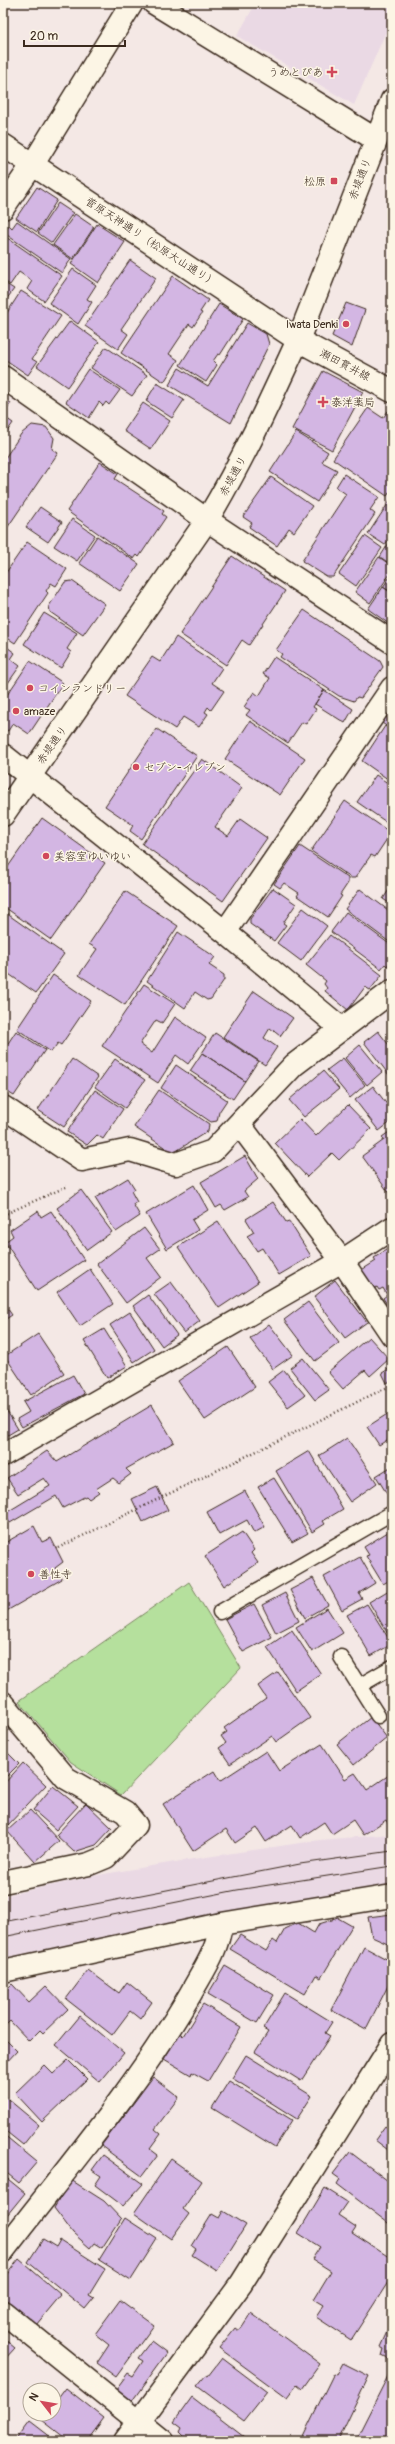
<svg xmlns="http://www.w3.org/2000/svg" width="395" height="2444" font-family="Pangolin,'Klee One',sans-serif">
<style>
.built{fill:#ead9e4}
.green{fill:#b5e09d;stroke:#78855e}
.building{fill:#d3b6e3;stroke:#3b2a1e}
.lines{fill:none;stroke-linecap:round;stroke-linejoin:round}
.service-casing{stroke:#3b2a1e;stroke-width:17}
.minor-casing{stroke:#3b2a1e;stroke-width:25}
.tertiary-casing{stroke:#3b2a1e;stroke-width:25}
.secondary-casing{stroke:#3b2a1e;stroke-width:25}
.path{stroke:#3b2a1e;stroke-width:2.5;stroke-dasharray:1 3;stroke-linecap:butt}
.service{stroke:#fcf5e5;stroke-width:14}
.minor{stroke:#fcf5e5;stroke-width:22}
.tertiary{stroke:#fcf5e5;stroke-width:22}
.secondary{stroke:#fcf5e5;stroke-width:22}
.tram{stroke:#3b2a1e;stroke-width:1}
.poi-dot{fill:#d1495b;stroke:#fcf5e5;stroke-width:1.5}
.labels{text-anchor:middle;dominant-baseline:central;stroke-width:3;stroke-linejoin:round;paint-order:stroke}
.poi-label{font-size:11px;fill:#3b2a1e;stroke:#fcf5e5;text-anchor:start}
.street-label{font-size:11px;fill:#3b2a1e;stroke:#fcf5e5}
</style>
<rect width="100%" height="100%" fill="#f4e8e5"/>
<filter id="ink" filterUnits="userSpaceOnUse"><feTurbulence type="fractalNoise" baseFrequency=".025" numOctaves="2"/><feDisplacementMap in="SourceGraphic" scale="8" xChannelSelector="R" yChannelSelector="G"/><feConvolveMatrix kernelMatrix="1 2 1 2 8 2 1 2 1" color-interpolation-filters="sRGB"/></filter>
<g filter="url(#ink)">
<path class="built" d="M256 3H392V18L354 105 237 36Z
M392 1834V1884L227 1911 3 1958V1896L104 1874 187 1860 320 1840Z"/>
<path class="green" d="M189 1582 241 1668 121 1795 71 1762 19 1701Z"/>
<path class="building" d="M37 187 57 200 37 232 16 218Z
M58 203 73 213 52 243 38 233Z
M75 214 94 227 73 259 53 245Z
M17 221 71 259 62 273 4 233 9 225 12 228Z
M97 224 125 242 98 283 71 264Z
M3 235 62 276 44 301 27 289 32 281 19 272 10 285 3 280Z
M130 260 156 278 121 329 128 334 118 349 85 326Z
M73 269 96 285 87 299 92 302 78 324 49 303Z
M173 276 208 300 200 312 202 313 193 327 189 324 169 354 178 360 164 382 121 353Z
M3 282 14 289 3 304Z
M21 291 61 316 32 359 37 362 28 375 3 358V319Z
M346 303 365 310 352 347 332 336Z
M219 304 243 319 220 355 218 354 213 361 217 365 206 382 180 365Z
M70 321 99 342 67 387 37 366Z
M247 323 266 334 269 344 231 423 169 385 179 368 208 386Z
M106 347 147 375 132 396 91 368Z
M88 369 120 390 109 405 106 402 103 406 99 402 89 418 66 402Z
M323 371 363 392 332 450 292 429Z
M157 383 184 400 172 418 146 401Z
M3 398 11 403 3 414Z
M143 403 170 421 151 449 124 431Z
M368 408 383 418 388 411 392 413V489L387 496 333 459Z
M3 416 13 423 4 436 3 435Z
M32 425 46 427 54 438 52 449 58 453 3 534V461L21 434Z
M296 432 328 452 322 462 337 470 317 502 270 472Z
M100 462 118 474 115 479 164 511 162 514 166 517 139 557 137 555 134 559 67 511Z
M344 474 379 497 370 510 375 514 333 577H327L302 561 346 494 336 487Z
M271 477 312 506 294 532 289 528 277 546 249 527 252 523 243 517Z
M391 499 392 534 385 545 368 534Z
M40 507 62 522 48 542 26 527Z
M72 519 95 535 77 561 54 546Z
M97 536 139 564 120 591 79 563Z
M365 536 382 548 356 586 339 574Z
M392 538V565L380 557Z
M27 542 67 569 56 586 51 583 46 591 48 593 15 643 3 635V577Z
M232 556 285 591 249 645 242 640 226 665 180 634Z
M379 557 392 566V571L370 603 355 592Z
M392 574V593L383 587Z
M72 581 105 604 83 635 50 612 49 606 65 582Z
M383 587 392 593V626L368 609Z
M304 610 380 661 383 667 361 698 357 697 354 701 339 696 280 657 282 654 276 650Z
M44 613 77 633 67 649 71 652 61 668 24 644Z
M176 637 222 668 212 683 224 691 211 710 208 707 205 712 208 714 199 727 183 717 175 729 125 696 152 657 160 662Z
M3 644 15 653 11 659 20 666 3 690Z
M274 657 324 690 313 707 316 709 306 724 302 722 288 743 246 715 250 710 244 707 254 692 259 696 270 678 263 674Z
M30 661 63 683 29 734 13 723 8 731 3 728V701Z
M324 690 353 709 345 723 315 704Z
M392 709V730L382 723Z
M250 721 305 758 280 795 225 759Z
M385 726 392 730V782L362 761Z
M157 729 197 756 141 839 130 831 133 825 105 806Z
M202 759 242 788 215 827 228 836 240 819 267 838 223 901 142 844Z
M376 775 392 786V826L357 802Z
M345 801 391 833 375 857 371 855 355 878H351L311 851Z
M42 818 105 863 51 940 3 906V874Z
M300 846 348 878V883L340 895 342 896 328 917 297 896 299 893 284 883 280 888 274 884Z
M392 885V905L383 899Z
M273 888 296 904 283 923 286 925 274 941 250 924V919Z
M360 889 392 913V944L345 909Z
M125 891 178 926 125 1005 79 975 97 949 89 944Z
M303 908 327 926 301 961 277 943Z
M3 911 64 954 36 993 3 970Z
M346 912 392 946V959L387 966 385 964 381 969 331 932Z
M178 932 215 957 209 965 224 975V980L211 999 207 1000 195 992 185 1008 147 981Z
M330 935 382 975 370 990 365 987 348 1010 325 991 327 988 324 984 326 981 306 965Z
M53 975 91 1001 61 1045 58 1043 51 1052 17 1029Z
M144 984 175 1004 162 1023 156 1020 140 1044 152 1053 175 1017 206 1038 188 1064 176 1055 158 1083 102 1046Z
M254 991 293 1018 280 1036 270 1028 264 1038 277 1047 265 1065 223 1037Z
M16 1031 45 1050 14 1096 3 1089V1051Z
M378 1031 392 1049V1073L389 1075 364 1042Z
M215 1033 258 1061 245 1081 202 1053Z
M360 1045 382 1072 367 1085 345 1058Z
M202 1053 245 1081 233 1099 190 1071Z
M343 1058 365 1085 350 1098 327 1070Z
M72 1059 98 1077 64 1127 38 1110Z
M115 1059 145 1080 125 1108 95 1087Z
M176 1065 227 1100 219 1112 217 1121 211 1122 161 1088Z
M323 1071 339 1089 304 1117 289 1100Z
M373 1086 392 1111V1121L379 1131 355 1100Z
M95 1090 123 1109 103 1139 97 1135 87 1145 67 1132Z
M159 1090 209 1124 208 1131 173 1153 134 1127Z
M348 1105 371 1129 339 1160 332 1153 307 1177 275 1143 300 1119 316 1136Z
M392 1130V1197L362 1156 384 1140 382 1137Z
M245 1156 258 1179 244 1191 248 1197 225 1210 221 1205 216 1208 201 1182Z
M128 1178 135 1189 131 1191 137 1202 133 1204 140 1216 116 1232 95 1198Z
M194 1185 208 1210 192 1220 198 1230 167 1249 146 1214Z
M81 1190 112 1232 87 1250 57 1208Z
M273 1202 286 1222 289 1221 311 1256 279 1275 262 1248 257 1251 247 1236 254 1232 246 1219Z
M38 1211 41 1217 51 1211 84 1260 37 1291 5 1242 13 1236 10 1230Z
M218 1221 258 1282 219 1308 178 1247Z
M144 1228 160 1249 147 1258 161 1277 126 1303 97 1264Z
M389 1248 392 1251V1312L383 1298 387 1295 383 1288 379 1290 377 1287 372 1290 360 1271 376 1261 374 1258Z
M90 1269 113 1304 80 1326 57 1292Z
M335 1280 367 1322 345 1338 314 1297Z
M171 1282 200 1321 184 1333 154 1294Z
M148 1295 177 1335 162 1346 133 1306Z
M3 1302 12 1315 3 1321Z
M308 1302 339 1343 315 1361 284 1320Z
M130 1312 154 1349 134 1362 110 1325Z
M269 1324 293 1355 273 1369 250 1339Z
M104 1329 127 1366 107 1378 84 1341Z
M38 1334 64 1373 31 1395 5 1356Z
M369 1337 389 1359 370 1376 365 1370 343 1389 328 1372Z
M228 1347 255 1387 205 1420 178 1381Z
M303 1358 329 1390 315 1400 290 1368Z
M392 1367V1380L387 1383 382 1373Z
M284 1370 305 1395 288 1407 268 1382Z
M73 1375 84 1394 22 1427 17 1419 29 1412 23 1402Z
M3 1405 18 1429 3 1438Z
M152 1405 174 1442 126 1469 131 1474 119 1483 113 1478 96 1489 99 1492 89 1499 86 1496 63 1508 56 1496 10 1523 4 1514 50 1486 44 1478 18 1494 7 1478 47 1451 57 1462Z
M392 1411V1437L379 1445 367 1427Z
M347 1438 377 1483 350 1502 319 1456Z
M309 1451 343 1509 323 1521 325 1524 312 1532 276 1471Z
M392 1466V1491L387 1494 376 1476Z
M274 1478 308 1533 292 1542 258 1487Z
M157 1487 168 1510 143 1522 132 1499Z
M245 1491 265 1527 254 1533 247 1520 219 1535 207 1512Z
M34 1526 42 1542 51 1538 63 1562 55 1568 62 1579 3 1613V1544Z
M391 1530 392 1579 383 1584 366 1556 369 1555 364 1547Z
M242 1532 254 1550 251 1553 258 1563 224 1586 205 1556Z
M360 1557 375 1583 359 1593 362 1599 342 1610 324 1577Z
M313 1578 328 1605 305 1618 290 1590Z
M389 1590 392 1596V1641L369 1602Z
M285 1593 299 1621 276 1633 262 1605Z
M254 1604 272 1637 243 1652 225 1619Z
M367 1604 392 1644 371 1656 347 1615Z
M327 1608 343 1633 312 1652 296 1627Z
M292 1630 321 1674 296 1691 267 1647Z
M278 1672 310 1718 276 1742 272 1736 230 1764 219 1748 226 1743 221 1736 227 1732 224 1728 266 1698 258 1686Z
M371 1717 387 1738 354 1765 337 1744Z
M322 1744 345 1779 355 1773 367 1790 392 1773V1826L390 1827 386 1820 363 1835 353 1820 332 1834 324 1822 300 1838 292 1825 266 1842 257 1828 235 1843 226 1829 193 1851 163 1804 214 1771 220 1781 266 1751 279 1771Z
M3 1748 19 1764 3 1780Z
M23 1763 46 1785 7 1826 3 1822V1785Z
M53 1786 78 1806 56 1830 33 1810Z
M86 1803 112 1828 96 1845 74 1852 56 1835Z
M30 1810 59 1841 35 1862 7 1831Z
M392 1914V1946L372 1937 368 1917Z
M338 1918 352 1926 321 1978 316 1975 305 1994 230 1949 240 1935 266 1951 273 1940 277 1943 285 1929 298 1923 314 1933 319 1924Z
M364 1947 392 1962V1978L366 2029 331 2010Z
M225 1966 274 1995 257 2023 208 1994Z
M88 1970 119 1993 127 1982 152 2002 140 2019 130 2011 112 2035 66 1999Z
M12 1984 29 2002 46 1986 68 2009 43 2033 40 2030 29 2041 10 2021 3 2028V1993Z
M285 1993 332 2022 325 2033 330 2036 301 2081 255 2052 268 2032 263 2029Z
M203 2004 241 2027 208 2081 192 2072 191 2075 164 2059 180 2033 183 2036Z
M80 2016 124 2053 100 2082 56 2045Z
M3 2037 17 2051 3 2066Z
M246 2055 312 2096 297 2119 232 2078Z
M68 2060 87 2079 42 2122 15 2093 44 2065 53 2074Z
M153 2077 179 2097 155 2129 161 2134 150 2149 158 2155 142 2176 101 2146Z
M229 2081 292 2120 275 2147 212 2108Z
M3 2095 39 2125 23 2145 3 2129Z
M385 2126 392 2131V2153L375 2140Z
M3 2134 37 2162 19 2183 3 2170Z
M350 2152 392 2184V2226L337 2184 340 2179 333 2174Z
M103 2155 143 2184 123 2206 95 2185 101 2176 92 2170Z
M171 2159 202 2181 183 2209 189 2214 171 2239 134 2213Z
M3 2175 25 2193 3 2220Z
M71 2180 104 2201 121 2219 102 2248 94 2243 90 2248 73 2233 54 2208Z
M325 2188 347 2202 338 2215 356 2227 352 2233 392 2259V2276L351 2340 316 2317 324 2305 314 2299 331 2271 312 2259 320 2247 298 2233Z
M223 2211 246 2225 217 2271 192 2255 196 2249 192 2246 212 2214 219 2218Z
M125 2218 157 2239 131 2280 99 2260Z
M43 2239 56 2247 60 2240 105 2269 89 2295 94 2298 85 2309 28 2262Z
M19 2259 61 2295 36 2325 3 2297V2279Z
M120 2300 154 2325 116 2377 97 2363 109 2345 95 2334Z
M251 2313 320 2364 302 2389 297 2385 287 2398 219 2348 235 2328 239 2331Z
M392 2321V2361L382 2356 384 2349 380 2347Z
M3 2338 15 2348 3 2361Z
M151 2341 167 2353 132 2401 116 2389 128 2373 133 2376 143 2361 138 2358Z
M222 2358 267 2392 244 2421 197 2386 206 2375 208 2376Z
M343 2363 369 2376 338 2441 301 2440 334 2373 337 2374Z
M389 2374 392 2376V2441H355Z
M66 2388 104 2418 87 2441H69L42 2420 46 2414H54V2404Z
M192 2397 244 2437 241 2441H189L180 2432 182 2428 174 2422Z
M30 2421 56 2441H15Z"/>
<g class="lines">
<defs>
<path id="service" d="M220 1612 392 1513
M341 1657 378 1716
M359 1686 392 1667"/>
<path id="minor" d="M154 3 375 139
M3 145 298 340
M3 208 33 164 132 3
M3 377 207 520 392 642
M3 755 225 932 342 1029
M225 932 392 688
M3 1107 82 1160 130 1150 176 1164 213 1151 294 1065 392 991
M240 1125 342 1261 392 1335
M3 1455 342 1261 392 1228
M3 1703 66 1778 125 1812 136 1825 106 1857 89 1864 3 1882
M3 1971 221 1924 392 1896
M3 2251C68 2167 138 2085 191 1993 203 1971 218 1950 221 1924
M3 2312 163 2441
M125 2441 241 2284 392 2044"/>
<path id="tertiary" d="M298 340 392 100"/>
<path id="secondary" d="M3 815 207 520C242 462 270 401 298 340L392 391"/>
</defs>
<use href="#service" class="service-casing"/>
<use href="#minor" class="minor-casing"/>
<use href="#tertiary" class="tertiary-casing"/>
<use href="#secondary" class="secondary-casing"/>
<path class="path" d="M3 1215 68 1186
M58 1548 392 1385"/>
<use href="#service" class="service"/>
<use href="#minor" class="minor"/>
<use href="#tertiary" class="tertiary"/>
<use href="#secondary" class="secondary"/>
<path class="tram" d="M3 1922 300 1864 392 1851
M3 1937 237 1890 392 1866"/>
</g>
</g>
<g class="poi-dot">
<path d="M330 66h4v4h4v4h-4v4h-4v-4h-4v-4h4z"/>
<rect x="330" y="177" width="8" height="8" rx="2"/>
<circle cx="346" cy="324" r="4"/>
<path d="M321 396h4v4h4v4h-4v4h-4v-4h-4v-4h4z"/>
<circle cx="30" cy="688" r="4"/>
<circle cx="16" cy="711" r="4"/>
<circle cx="136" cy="767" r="4"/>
<circle cx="46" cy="856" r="4"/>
<circle cx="31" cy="1574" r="4"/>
</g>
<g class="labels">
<g class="poi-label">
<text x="323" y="72" text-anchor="end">うめとぴあ</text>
<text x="326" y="181" text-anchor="end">松原</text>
<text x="338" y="324" text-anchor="end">Iwata Denki</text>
<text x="331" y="402">泰洋薬局</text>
<text x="38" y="688">コインランドリー</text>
<text x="24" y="711">amaze</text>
<text x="144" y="767">セブン-イレブン</text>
<text x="54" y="856">美容室ゆいゆい</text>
<text x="39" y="1574">善性寺</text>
</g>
<g class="street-label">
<text transform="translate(360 179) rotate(-69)">赤堤通り</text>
<text transform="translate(151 242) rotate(33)">菅原天神通り（松原大山通り）</text>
<text transform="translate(345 365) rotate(28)">瀬田貫井線</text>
<text transform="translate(233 476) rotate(-61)">赤堤通り</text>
<text transform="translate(52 745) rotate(-55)">赤堤通り</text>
</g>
</g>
<rect width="395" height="2444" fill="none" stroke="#fcf5e5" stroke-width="16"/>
<rect x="8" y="8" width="379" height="2428" fill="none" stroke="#3b2a1e" stroke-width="1.5" filter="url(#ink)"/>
<g transform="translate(42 2402) rotate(301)"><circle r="19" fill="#fcf5e5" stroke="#afa495"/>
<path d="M0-3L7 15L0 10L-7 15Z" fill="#d1495b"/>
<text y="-6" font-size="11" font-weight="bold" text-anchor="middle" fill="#3b2a1e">N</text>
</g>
<path d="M24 40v6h101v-6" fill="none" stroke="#3b2a1e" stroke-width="2"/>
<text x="30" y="40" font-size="12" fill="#3b2a1e" stroke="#fcf5e5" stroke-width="3" paint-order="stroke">20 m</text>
</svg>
